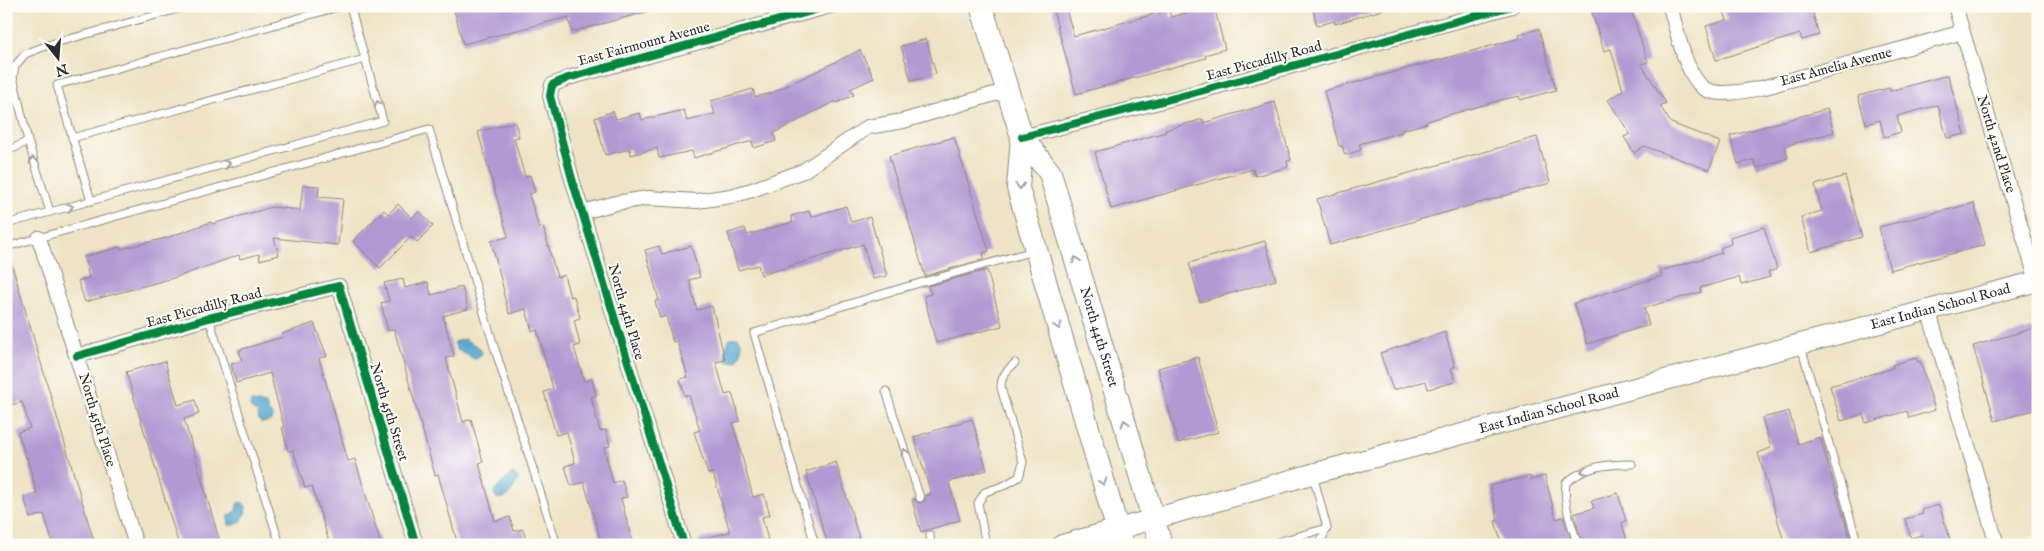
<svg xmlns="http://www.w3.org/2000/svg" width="2044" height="551" font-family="'IM FELL English',serif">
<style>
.water{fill:#54acd1;stroke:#406c7e}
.building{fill:#b19ad3}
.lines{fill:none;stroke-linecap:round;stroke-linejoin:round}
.service-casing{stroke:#8c8778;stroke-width:9}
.minor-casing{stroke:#8c8778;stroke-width:16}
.secondary-casing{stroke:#8c8778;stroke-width:22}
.primary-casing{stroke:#8c8778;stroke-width:24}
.service{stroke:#fff;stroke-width:7}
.minor{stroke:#fff;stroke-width:14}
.secondary{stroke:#fff;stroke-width:20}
.primary{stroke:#fff;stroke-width:22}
.cycleway-casing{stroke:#fdfcf7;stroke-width:11}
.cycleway{stroke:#00873e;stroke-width:8}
.oneway{stroke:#a0a0a0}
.labels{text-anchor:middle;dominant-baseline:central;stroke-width:4;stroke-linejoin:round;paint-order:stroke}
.street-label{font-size:14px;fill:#2b2b2b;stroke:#fdfcf7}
</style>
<rect width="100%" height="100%" fill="#fdfcf7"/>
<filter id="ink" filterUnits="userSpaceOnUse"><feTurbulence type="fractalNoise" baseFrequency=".02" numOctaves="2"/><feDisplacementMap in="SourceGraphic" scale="10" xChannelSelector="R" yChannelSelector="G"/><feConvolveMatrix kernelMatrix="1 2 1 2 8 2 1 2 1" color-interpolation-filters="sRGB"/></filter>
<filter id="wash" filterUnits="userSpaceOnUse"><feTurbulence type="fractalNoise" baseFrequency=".0096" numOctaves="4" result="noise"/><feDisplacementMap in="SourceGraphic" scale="20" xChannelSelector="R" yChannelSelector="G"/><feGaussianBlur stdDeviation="1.12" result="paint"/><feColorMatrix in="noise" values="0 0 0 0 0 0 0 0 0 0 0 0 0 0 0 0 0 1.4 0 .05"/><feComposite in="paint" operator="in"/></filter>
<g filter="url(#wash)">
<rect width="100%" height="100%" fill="#eee3c4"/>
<path class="water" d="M738 337C744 345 742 353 737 361L728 362C724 354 726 345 730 338Z
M464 339 480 348 482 353 479 357 475 359 457 350 454 342Z
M251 402 266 404 268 411 273 416 271 421 262 423 259 421 258 414 250 407Z
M511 474 517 477 518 479C512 490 510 500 496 498L494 493 495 490Z
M242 502 246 506C246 517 241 526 229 525L228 517 236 511 238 503Z"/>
<g id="blocks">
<path class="building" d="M453 6H648L649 11 572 32 568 17 463 44Z
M1052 6H1065L1074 36 1169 10 1171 17 1214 6 1225 49 1205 55 1206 58 1076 94Z
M1312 6H1381L1382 10 1335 24 1334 21 1317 26Z
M1590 6H1630L1648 62 1641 64 1666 103 1660 106 1671 123 1720 142 1709 170 1644 146 1634 153 1624 137 1630 134 1608 100 1623 90 1611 49 1604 51Z
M1739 6H1811L1819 35 1802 40 1800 34 1716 60 1706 26 1727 20 1724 11Z
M1539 29 1556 90 1520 100 1519 96 1501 100 1427 121V123L1402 130V132L1359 144 1361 150 1345 155 1342 146H1339L1324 91 1520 38 1519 34Z
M926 39 936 74 911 81 901 46Z
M860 50 874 78 850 89 854 95 836 103 835 101 774 133 776 141 754 148 752 141 694 158 692 151 659 158 657 148 631 155 630 149 605 155 595 118 613 111 616 119 640 113 642 120 684 110 687 121 715 114 711 101 753 89 755 97 772 93Z
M1948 75 1965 134 1947 138 1938 105 1897 116 1901 132 1884 137 1880 120 1866 124 1858 96 1889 88 1890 91Z
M1275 102 1291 160 1287 161 1288 167 1255 176 1253 169 1111 209 1095 152 1166 132 1165 130 1203 119V123Z
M1827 109 1834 132 1785 146 1788 158 1757 168 1754 160 1738 164 1730 136Z
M515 122 519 137 514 138 525 177 530 175 535 192 529 194 539 228 543 227 557 277 564 275 570 297 574 296 580 318 574 320 580 345 574 347 584 381 592 379 596 396 591 397 600 431 606 430 610 446 604 448 613 483 622 480 627 497 621 498 633 545H602L584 482 571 486 565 466 575 463 567 432 556 435 544 392 553 389 537 330 532 331 526 309 509 314 503 292 504 291 491 241 508 237 478 132Z
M954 137 989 251 983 253 984 259 925 276 889 156Z
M1537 137 1550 183 1330 245 1317 199Z
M1845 176 1862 237 1811 252 1801 217 1822 211 1815 185Z
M303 185 319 186 318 197 343 199 338 245 274 238 279 255 260 260 259 254 240 259 239 255 177 277 85 302 78 281 89 278 84 257 120 247 121 249 166 238 211 222 212 224 272 207 300 210Z
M1974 203 1985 245 1890 270 1879 227Z
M398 204 412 218 419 211 433 226 417 242 411 237 380 268 353 241 384 210 388 214Z
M846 206 851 222 870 217 887 276 873 279 863 244 761 275 758 265 738 270 728 233 745 228 747 235 793 222 791 216 809 211 811 217Z
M1764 227 1777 269 1768 272 1770 277 1741 285 1739 277 1700 288 1701 292 1644 308 1649 325 1587 344 1574 303 1662 276 1660 271 1722 253 1720 248 1731 244 1730 237Z
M1265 241 1276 280 1200 302 1189 263Z
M659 246 662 254 691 246 700 277 689 280 697 310 712 306 725 360 716 362 725 395 732 393 740 421 733 423 753 497 764 494 770 515 762 517 768 540 751 545H699L698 540 730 532 713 473 708 474 694 432 700 430 689 395 685 396 680 379 688 377 677 341 673 342 666 316 660 318 655 301 659 300 645 250Z
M6 262H11L95 545H53L44 514 30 518 24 497 37 494 27 457 26 458 18 432 30 428 22 402 11 405 6 387Z
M987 270 1002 326 936 343 924 296 931 294 928 286Z
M403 279 405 288 428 282 431 295 462 287 468 309 443 316 454 356 446 358 463 422 471 419 483 462 479 463 495 521 510 517 514 531 523 529 527 545H458L438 474 435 475 394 329 388 331 381 303 389 301 384 283Z
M314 323 327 356 319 358 348 461 355 459 381 545H330L312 486 305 488 293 450 288 451 282 427H284L270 373 236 383 231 364 242 361 239 350 283 337 282 334Z
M2038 327V409L1995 421 1973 346Z
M1445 332 1455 367 1451 368 1455 382 1428 389 1426 381 1393 390 1380 353Z
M1198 357 1218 432 1178 443 1158 368Z
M1916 358 1918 362 1920 361 1935 410 1909 418 1907 411 1866 423 1863 414 1841 421 1830 386 1893 368 1892 365Z
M165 361 178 405 195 400 199 414 184 419 220 542 208 545H179L126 372Z
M1789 411 1798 444 1820 437 1852 545H1785L1758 453 1771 448 1762 418Z
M972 419 987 470 949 482 960 520 921 532 912 500 915 499 917 502 921 503 925 500V496L931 494 914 437Z
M836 462 860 541 849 545H828L806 472Z
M1530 476 1531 480 1545 476 1556 519 1563 517 1572 545H1502L1495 521 1498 520 1490 486Z
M1618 493 1626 521 1622 523 1628 545H1583L1574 514 1594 508 1591 501Z
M1939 505 1952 545H1925L1922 535 1911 538 1905 519 1923 514 1922 510Z"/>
</g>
</g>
<g filter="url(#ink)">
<use href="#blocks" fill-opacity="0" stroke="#8c8778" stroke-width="1"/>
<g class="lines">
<defs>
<path id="service" d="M72 138 365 59
M28 141 50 212
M6 152 28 141 13 77 15 66 25 54 51 44 189 6
M91 201 57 85 342 6
M6 224 383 121 350 6
M6 247 429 129 493 343 557 545
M209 318 280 545
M1801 346 1858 545
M886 391 920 498
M1313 475 1327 528 1319 545
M930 535 931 545
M815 545 754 333 902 288 1033 251
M986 545 978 503 985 492 1003 486 1019 477 1023 462 1001 388C1001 376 1006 371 1015 363
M1267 545 1327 528
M1578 545C1571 524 1563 504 1566 483 1585 466 1607 464 1632 464"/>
<path id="minor" d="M1670 6C1676 27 1686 80 1707 90 1722 97 1750 90 1765 87L1963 32
M1955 6 2037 281
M1022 137 1186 95 1512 6
M583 212 616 203 648 198 697 201 731 196 752 190 803 171 868 127 903 121 1008 90
M39 238 136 545
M1928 309 1997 545
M77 356 209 318 339 286 416 545
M684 545 572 179 550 96 552 85 568 78 830 6"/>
<g id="secondary">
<path id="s1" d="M1062 545 1319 472 2038 281"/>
</g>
<g id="primary">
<path id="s2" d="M981 6 1022 137 1050 173 1161 545"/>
<path d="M1022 137 1018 188 1122 545"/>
</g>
</defs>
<use href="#service" class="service-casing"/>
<use href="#minor" class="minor-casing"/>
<use href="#secondary" class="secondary-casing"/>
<use href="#primary" class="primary-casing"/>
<use href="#service" class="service"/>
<use href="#minor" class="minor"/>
<use href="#secondary" class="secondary"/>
<use href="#primary" class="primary"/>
<defs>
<path id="cycleway" d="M1022 137 1186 95 1512 6
M77 356 209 318 339 286 416 545
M684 545 572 179 550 96 552 85 568 78 830 6"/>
</defs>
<use href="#cycleway" class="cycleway-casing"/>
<use href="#cycleway" class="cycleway"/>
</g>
<defs><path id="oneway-chevron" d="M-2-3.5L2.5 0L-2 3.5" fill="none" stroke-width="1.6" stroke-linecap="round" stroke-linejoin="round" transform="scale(1.25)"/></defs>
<g class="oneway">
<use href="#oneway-chevron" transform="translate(378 104) rotate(-106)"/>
<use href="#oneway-chevron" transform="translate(33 160) rotate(-107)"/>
<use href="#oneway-chevron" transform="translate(227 164) rotate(-15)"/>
<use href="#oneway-chevron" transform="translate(1020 186) rotate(87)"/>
<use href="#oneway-chevron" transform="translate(70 207) rotate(-15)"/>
<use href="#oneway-chevron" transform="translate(1076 260) rotate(-107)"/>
<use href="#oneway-chevron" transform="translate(1058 326) rotate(74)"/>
<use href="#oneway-chevron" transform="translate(1125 423) rotate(-106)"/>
<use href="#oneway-chevron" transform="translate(905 452) rotate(-107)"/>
<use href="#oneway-chevron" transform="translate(1584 471) rotate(160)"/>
<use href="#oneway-chevron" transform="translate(1103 482) rotate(74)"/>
</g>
</g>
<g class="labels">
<g class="street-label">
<text transform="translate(644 44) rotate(-15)">East Fairmount Avenue</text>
<text transform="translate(1264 61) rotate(-15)">East Piccadilly Road</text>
<text transform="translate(1836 67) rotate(-15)">East Amelia Avenue</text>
<text transform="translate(1996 144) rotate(73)">North 42nd Place</text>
<text stroke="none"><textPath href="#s1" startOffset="910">East Indian School Road</textPath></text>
<text transform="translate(204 308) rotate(-15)">East Piccadilly Road</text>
<text transform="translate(626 312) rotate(74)">North 44th Place</text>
<text stroke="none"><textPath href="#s2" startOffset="354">North 44th Street</textPath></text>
<text stroke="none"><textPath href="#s1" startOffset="505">East Indian School Road</textPath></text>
<text transform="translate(389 412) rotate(73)">North 45th Street</text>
<text transform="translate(97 420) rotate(73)">North 45th Place</text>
</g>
</g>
<rect width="2044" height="551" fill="none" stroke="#fdfcf7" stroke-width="25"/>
<g transform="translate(58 58) rotate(163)" stroke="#fdfcf7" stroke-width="4" paint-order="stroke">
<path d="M0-4L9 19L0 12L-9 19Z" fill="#2b2b2b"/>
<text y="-8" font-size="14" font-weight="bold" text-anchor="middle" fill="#2b2b2b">N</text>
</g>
</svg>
